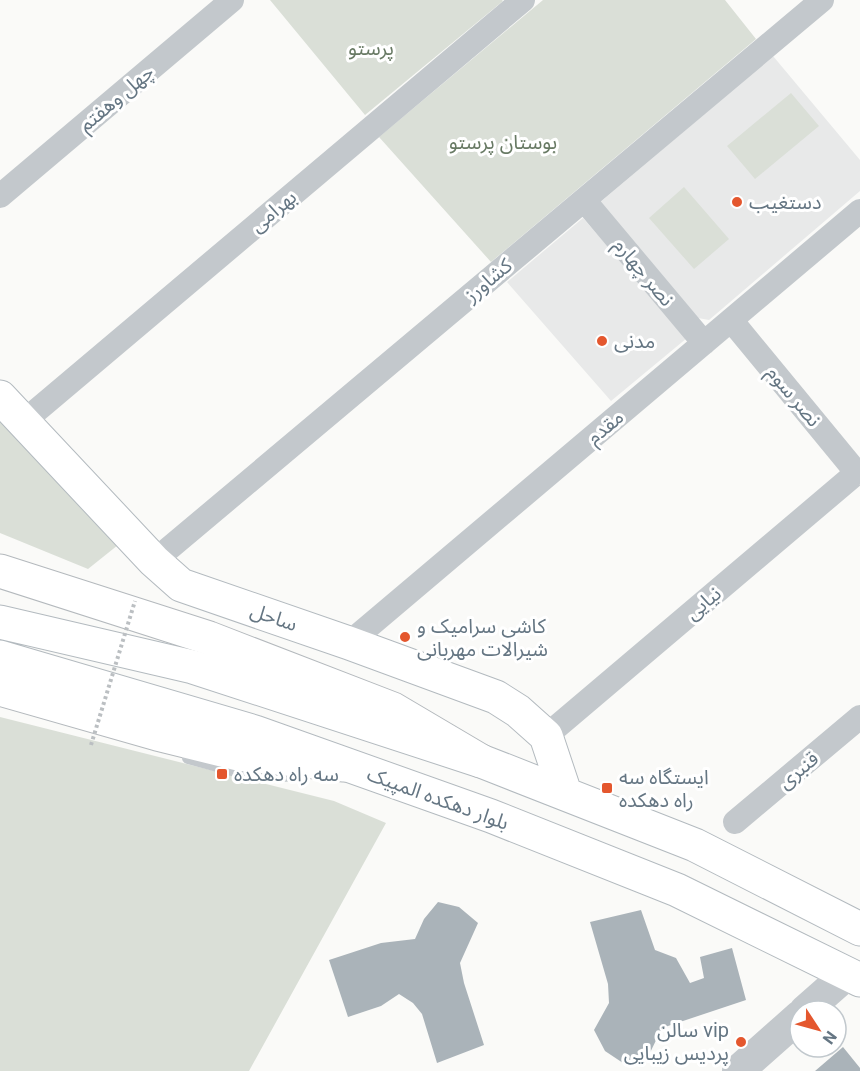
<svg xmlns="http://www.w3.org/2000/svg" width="860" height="1071" font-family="Roboto,'Noto Sans Arabic',sans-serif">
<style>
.built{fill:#e8e9e9}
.green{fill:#dadfd7}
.building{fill:#aab3b9}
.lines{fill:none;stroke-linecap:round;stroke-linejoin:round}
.secondary-casing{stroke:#b3babf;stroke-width:35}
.trunk-casing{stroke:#b4b9bd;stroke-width:35}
.service{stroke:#c3c8cc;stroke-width:12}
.minor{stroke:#c3c8cc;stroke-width:24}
.tertiary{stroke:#c3c8cc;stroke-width:32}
.secondary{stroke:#fff;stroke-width:33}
.trunk{stroke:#fff;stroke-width:33}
.path-bridge{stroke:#bbbfc2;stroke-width:4;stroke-dasharray:3 3;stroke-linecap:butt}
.poi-dot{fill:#e4572e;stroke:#fff;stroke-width:2}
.labels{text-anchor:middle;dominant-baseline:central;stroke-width:6;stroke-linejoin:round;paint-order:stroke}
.park-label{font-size:20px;fill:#687a64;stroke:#fff}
.street-label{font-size:20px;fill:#657683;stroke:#fff}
.poi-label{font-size:20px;fill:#657683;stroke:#fff;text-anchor:start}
</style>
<rect width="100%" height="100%" fill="#fafaf8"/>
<path class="built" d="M773 56 860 160V191L709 320 698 318 598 204Z
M583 218 687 338 611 401 507 282Z"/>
<path class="green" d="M270 0H502L503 1 365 115Z
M543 0H725L756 39 491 262 379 137Z
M791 93 819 126 755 179 727 146Z
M684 187 729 239 694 269 649 218Z
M0 411 123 541 88 569 0 533Z
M0 717 334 801 386 823 249 1071H0Z"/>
<path class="building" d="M438 902 459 907 478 923 460 963 464 983 484 1045 437 1063 422 1014 413 1003 399 994 381 1006 348 1017 329 960 381 943 415 939 424 919Z
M641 910 655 950 676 958 690 983 704 978 700 957 732 948 746 1000 662 1028 645 1063H623L605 1051 594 1030 609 1003 608 984 590 922Z
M843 1047 860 1068V1071H815Z"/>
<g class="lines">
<defs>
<path id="secondary" d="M0 397 154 561 181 585 349 643 496 697 518 711 546 736 565 793
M0 622 193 667 481 761 695 845 860 929
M0 657 255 732 491 816 677 890 860 980"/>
<path id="trunk" d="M0 571 209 638 393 709 481 761
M0 689 157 734 238 754 344 765"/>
</defs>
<use href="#secondary" class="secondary-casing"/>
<use href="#trunk" class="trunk-casing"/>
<path class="service" d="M188 758 258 777 303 775"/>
<path class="minor" d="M0 196 232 0
M584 200 704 343
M731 320 857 473
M23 422 523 0
M154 561 822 0
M349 643 860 211
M546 736 860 470
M735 822 860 717"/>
<path class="tertiary" d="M805 1011 847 974
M738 1071 800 1016"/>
<use href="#secondary" class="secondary"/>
<use href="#trunk" class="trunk"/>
<path class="path-bridge" d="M91 745 135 601"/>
</g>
<g class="poi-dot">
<circle cx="737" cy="202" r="6"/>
<circle cx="602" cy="341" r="6"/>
<circle cx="405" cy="637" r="6"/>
<rect x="216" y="768" width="12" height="12" rx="3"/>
<rect x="601" y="782" width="12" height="12" rx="3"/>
<circle cx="741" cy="1042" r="6"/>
</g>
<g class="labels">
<g class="park-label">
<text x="371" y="48">پرستو</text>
<text x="503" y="142">بوستان پرستو</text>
</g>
<g class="street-label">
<text transform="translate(116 98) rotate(-40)">چهل وهفتم</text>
<text transform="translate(273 211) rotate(-40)">بهرامی</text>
<text transform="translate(644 272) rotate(50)">نصر چهارم</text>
<text transform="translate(488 280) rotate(-40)">کشاورز</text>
<text transform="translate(794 396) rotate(50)">نصر سوم</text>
<text transform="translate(605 427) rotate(-40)">مقدم</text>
<text transform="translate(703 603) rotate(-40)">نیایی</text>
<text transform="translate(274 617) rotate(19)">ساحل</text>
<text transform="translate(798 770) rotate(-40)">قنبری</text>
<text transform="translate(438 798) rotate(20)">بلوار دهکده المپیک</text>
</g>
<g class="poi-label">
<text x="749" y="202">دستغیب</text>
<text x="614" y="341">مدنی</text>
<text x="417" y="626">کاشی سرامیک و<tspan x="417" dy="23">شیرالات مهربانی</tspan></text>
<text x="234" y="774">سه راه دهکده</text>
<text x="619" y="777">ایستگاه سه<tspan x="619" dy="23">راه دهکده</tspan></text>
<text x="729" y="1030" text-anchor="end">سالن vip<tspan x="729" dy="23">پردیس زیبایی</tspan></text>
</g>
</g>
<g transform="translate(818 1029) rotate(126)"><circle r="28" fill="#ffffff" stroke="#c1c8cd" stroke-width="1.5"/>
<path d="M0-4.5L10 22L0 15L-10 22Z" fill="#e4572e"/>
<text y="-9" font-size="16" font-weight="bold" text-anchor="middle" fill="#657683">N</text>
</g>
</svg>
